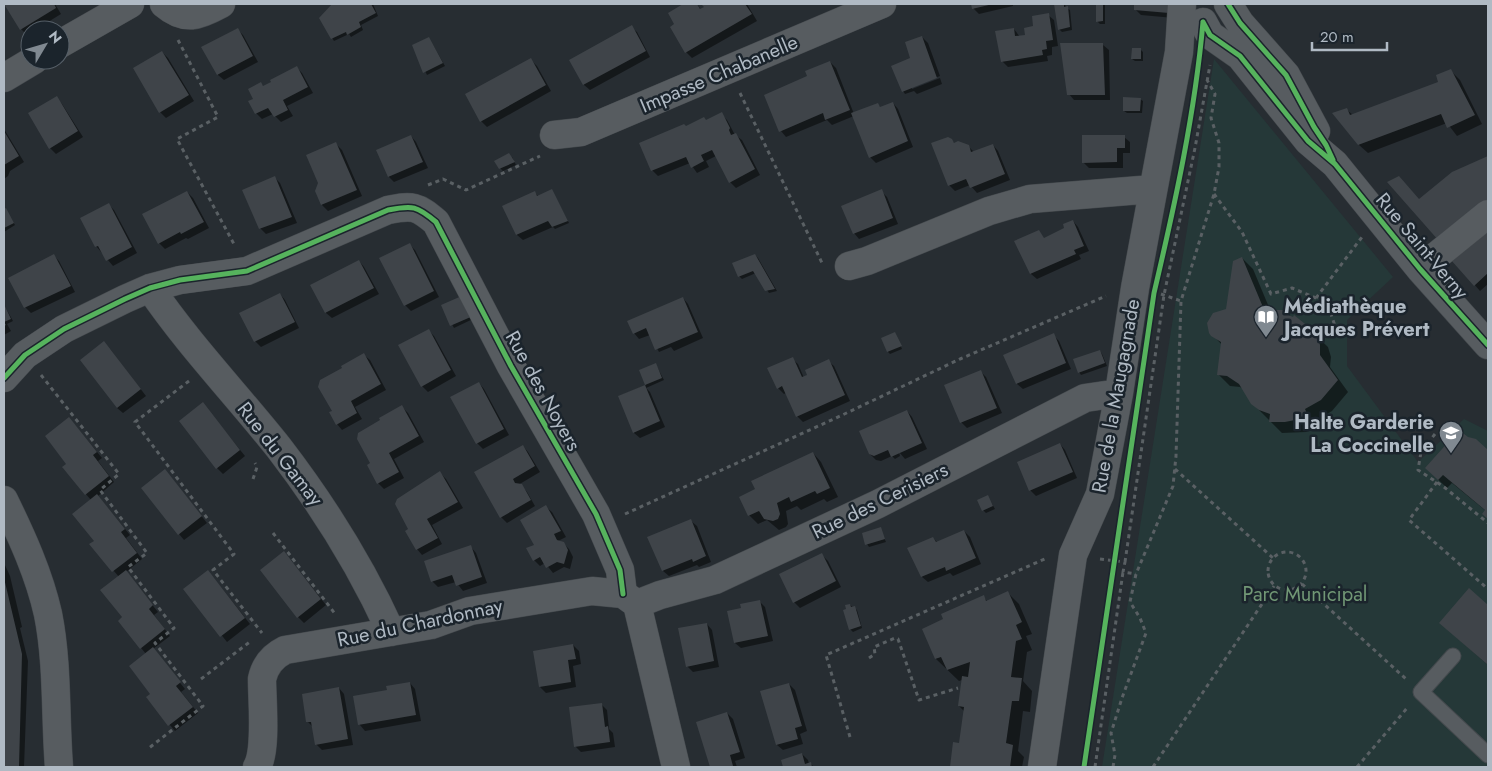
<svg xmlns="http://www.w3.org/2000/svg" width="1492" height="771" font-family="Jost,sans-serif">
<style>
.green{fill:#253838}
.shadow{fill:#0007}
.building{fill:#3f4449}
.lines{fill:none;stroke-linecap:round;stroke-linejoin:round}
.service-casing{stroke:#44494d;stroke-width:17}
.minor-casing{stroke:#44494d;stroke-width:29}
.path{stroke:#5a6064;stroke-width:3;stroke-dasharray:4 4;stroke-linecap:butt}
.service{stroke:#575c60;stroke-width:15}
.minor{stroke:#575c60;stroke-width:28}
.cycleway-casing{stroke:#1b242c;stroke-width:8}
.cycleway{stroke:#56b35d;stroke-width:5}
.labels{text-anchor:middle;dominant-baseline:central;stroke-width:5;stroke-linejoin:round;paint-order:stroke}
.street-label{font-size:20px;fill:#b0bac4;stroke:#1b242c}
.poi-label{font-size:20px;font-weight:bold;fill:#b0bac4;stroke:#1b242c;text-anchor:start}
.park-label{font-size:20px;fill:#719775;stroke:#1b242c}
</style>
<rect width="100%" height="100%" fill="#272d32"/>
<path class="green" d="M1214 59 1393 277 1347 320V366L1418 462 1464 419 1488 431V767H1102Z"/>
<path class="shadow" d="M5 4H55L61 14 35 30H30V33L27 35 21 29Z
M337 4H373L378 16 361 25 363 30 351 37 349 34 334 41 320 18 332 5Z
M686 4H697L701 10 705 8 703 4H747L757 21 692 58 686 52 671 27 676 24 679 8Z
M972 4H1013V6L979 14 974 9Z
M1055 4H1065L1066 8 1070 10 1072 30 1062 32 1059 29Z
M1097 4H1105V24H1100L1097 21Z
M1135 4H1176L1174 18 1141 15 1135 9Z
M1048 15 1054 20 1058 46 1052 47V55L1047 56 1048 61 1008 67 1002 61 1014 29 1020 37 1026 36Z
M631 27 637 32 650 57 590 90 584 85 571 61Z
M237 29 243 35 258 62 224 80 218 75 203 47Z
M922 37 928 43 940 76 912 87V89L940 78 942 84 917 94 914 91 905 94 903 91Z
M429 38 445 66 427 75 413 46Z
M1103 45 1109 50 1110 100H1074L1069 94Z
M1140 49 1143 52V61H1135L1132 59Z
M162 52 168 58 194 101 166 118 160 112Z
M531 60 537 66 551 91 487 127 481 121Z
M830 62 836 68 854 114 878 105 881 108 893 103 898 109 913 147 876 163 870 157 854 116 832 125 827 120 786 137 781 131Z
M296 67 302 73 313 93 287 106 293 116 281 122 273 114 262 119 256 113 254 99 261 84 264 87Z
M1451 71 1460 80 1482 124 1457 136 1447 123 1368 153 1359 145 1347 110 1353 115 1440 83Z
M57 98 62 104 83 137 56 154 50 148Z
M1140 99 1143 101 1142 113H1127L1124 111Z
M721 114 727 120 735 135 742 140 760 175 736 188 730 182 716 156 706 161 709 167 697 173 690 163 658 176 652 170 686 127 707 121Z
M4 129 24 162 10 171 8 176 4 179Z
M411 136 416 142 428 168 394 182 389 177 378 150Z
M1124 137 1130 142V153H1123V168H1089L1083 162Z
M951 140 955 144 968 146 974 152 993 145 998 151 1010 180 977 193 970 185 955 191 949 185Z
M336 144 342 150 362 196 328 211 322 205 316 191Z
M512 157 516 165 503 171 500 168Z
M274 177 280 183 297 223 266 234 260 228Z
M552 191 569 223 555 229 553 227 523 240 517 235 504 207 535 193 539 197Z
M881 191 887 197 898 224 859 239 854 233Z
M187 192 193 198 209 228 188 239 186 238 165 249 159 243Z
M108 204 114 210 137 253 113 266 96 246Z
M5 209 15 225 4 232V210Z
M1073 221 1078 227 1089 251 1079 255 1081 259 1037 279 1031 274 1016 241 1039 231 1044 239 1066 229Z
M1488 231V284L1480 291 1453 260Z
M409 244 415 250 439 297 411 311 405 305Z
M755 255 758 258 777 291 769 293 756 273 742 279 739 276Z
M54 256 59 261 75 292 31 313 25 307 10 279Z
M1242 258 1253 269 1271 312 1286 311 1292 318 1294 317 1309 329 1328 347 1331 357 1330 367 1348 392 1332 411 1316 421 1318 428 1306 432 1282 433 1252 403 1245 390 1240 387 1230 386 1218 374 1222 345 1210 332 1227 310Z
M359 261 364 267 379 294 332 318 326 313 312 285Z
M280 294 285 300 299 328 261 347 255 341Z
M683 298 688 304 703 338 674 351 671 347 659 352 650 335 639 339 634 333Z
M4 305 13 321 7 324 11 331 4 335Z
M442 306 475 318 454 328Z
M428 330 434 336 456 376 428 392 422 386Z
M895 333 902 349 890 354 888 352Z
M1053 335 1059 341 1071 369 1023 389 1017 384 1005 356Z
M110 349 146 396 123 413 117 408Z
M1100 351 1102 354 1107 366 1081 375 1079 372Z
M364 355 370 360 386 390 355 407 362 419 342 430 337 424 334 411Z
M792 359 798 364 804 378 828 361 834 366 850 401 803 422 797 416 786 393 784 394 778 388Z
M656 365 664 380 646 388 650 392 665 427 640 438 634 433 619 396 646 385 641 371Z
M980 371 986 377 1002 413 967 428 961 422Z
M479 383 484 389 509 435 483 449 477 443 452 398Z
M203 404 245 456 223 474 217 468Z
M402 407 408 413 424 442 394 459 404 478 384 489 378 483 368 465 372 464Z
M907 411 912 417 927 449 905 459 899 452 900 456 895 459 892 456 881 461 876 460 870 454Z
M75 425 102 458 98 461 114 482 98 496 130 535 126 538 142 559 126 572 158 612 154 615 170 636 153 649 185 689 181 692 198 713 175 731 147 698 152 695 146 654 119 621 124 618 119 577 91 544 95 541 91 500 63 468 68 464Z
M1468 438 1476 441 1488 452V518L1484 514 1486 511 1452 483 1447 488 1426 468Z
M1060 444 1065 450 1077 478 1036 496 1030 490Z
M523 446 528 452 540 472 518 485H521L527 492 535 506 507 523 501 517Z
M813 453 821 462 838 497 827 502 824 499 801 510 797 506 786 511 788 524 786 527 779 530 767 520 758 524 749 515 756 490Z
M440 473 446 479 463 508 432 525 442 544 422 555 417 549 410 529Z
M170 476 207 523 184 540 179 534Z
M988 497 995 509 986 513 983 510Z
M546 507 552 512 566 537 558 541 563 543 569 549 573 557 570 569 564 567 553 573 545 563 540 566 534 560 535 545Z
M691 521 697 526 711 562 699 567 697 565 669 576 663 571Z
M880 529 886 542 869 547 867 544Z
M964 531 970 537 981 564 953 576 950 573 928 582 922 577 933 538 938 543Z
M471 547 476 553 487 583 463 591 456 582 438 587 432 581Z
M822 555 828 561 841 587 800 608 794 602Z
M289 558 326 605 304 623 298 617Z
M4 563 10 576 22 627 20 628 28 661 24 767H4Z
M213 577 250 624 227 642 185 589Z
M1469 590 1488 607V665L1440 623Z
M1008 593 1019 604 1032 634 1026 636 1032 650 1027 652 1023 681 1032 691 1030 712 1023 711 1018 751 1024 757 1022 767H951L954 744 960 745 965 712 959 706 962 680 959 681 936 659 924 630 945 620 983 597 988 602Z
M760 602 765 607 773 641 741 648 735 643 743 609Z
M850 605 857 610 862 628 853 632 850 629 847 610Z
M707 624 712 630 719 667 693 672 687 666Z
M573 645 579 651 581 664 573 666 576 687 546 693 540 687Z
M410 683 415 689 421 721 365 731 360 725 355 697 388 691Z
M789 684 795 690 807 731 800 734 803 744 783 750 777 745Z
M339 688 344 694 353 745 322 750 316 744 313 727 308 722Z
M601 704 607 710 609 729 613 733 615 747 581 752 575 746Z
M727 713 733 719 745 758 735 761 737 767H711L698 723Z
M802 754 808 760 809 764H811L814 767H784L782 761Z"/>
<path class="building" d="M4 4H54L56 8 20 30Z
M332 4H371L376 13 359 22 361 27 347 35 346 32 331 39 319 18Z
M683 4H697L700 9 704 7 701 4H745L752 14 685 53 670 27 674 24 668 13Z
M971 4H993L972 9Z
M1054 4H1064V7L1068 6 1070 27 1058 30Z
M1096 4H1103V21L1096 22Z
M1134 4H1170L1169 13 1134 10Z
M1049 13 1053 40 1046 41 1047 49 1042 50 1043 55 1001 62 995 31 1014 28 1015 36 1025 35 1024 28 1033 26 1032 16Z
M632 25 646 51 583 85 569 60Z
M238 28 253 56 217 75 201 47Z
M922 36 937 78 902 92 891 66 910 58 905 42Z
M429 37 443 63 423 73 412 45Z
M1060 43H1103L1105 95H1067Z
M1132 48H1141V59H1131Z
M162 51 189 95 159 113 133 68Z
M531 58 546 85 480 122 465 94Z
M830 61 850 110 825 120 823 113 779 132 764 95 807 76 805 71Z
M297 66 308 87 283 100 288 110 274 117 268 108 255 114 248 101 253 99 248 89 261 82 263 86 271 82 270 80Z
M1451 69 1475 115 1447 128 1441 114 1358 145 1332 113 1347 108 1350 115 1438 82 1436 75Z
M57 96 78 131 49 149 28 113Z
M1123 97 1141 98 1140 111H1123Z
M893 102 908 141 869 158 851 113 878 103 880 107Z
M722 112 730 128 729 130 731 135 736 133 755 169 729 183 712 150 701 155 704 161 691 168 686 157 651 171 639 143 684 124 686 126 704 117 706 120Z
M4 131 19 156 4 165Z
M411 135 423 162 388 177 376 150Z
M1082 135H1125V148H1117V162L1082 163Z
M948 137 952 139 954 143 958 141 969 145 971 152 993 144 1005 174 970 188 966 179 948 186 931 143Z
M336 142 357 190 321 205 315 191 318 183 306 155Z
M509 153 515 162 499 169 494 161Z
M1488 156V203L1439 241 1387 182 1399 176 1419 199 1452 172Z
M275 176 292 217 259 229 242 190Z
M552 189 568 221 552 227 548 221 516 235 502 206 535 191 537 196Z
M882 189 893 218 853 234 841 206Z
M187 191 204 222 181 234 180 232 158 244 142 214Z
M109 203 132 247 106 261 98 246 95 247 80 218Z
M6 208 14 223 4 228V209Z
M1073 220 1084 246 1074 250 1076 254 1030 274 1014 241 1039 230 1044 238 1064 228 1063 224Z
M1488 230V273L1474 286 1451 260Z
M410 243 434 291 404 306 379 258Z
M54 254 71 286 24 308 8 278Z
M755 254 775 289 765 291 753 271 738 277 732 263Z
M1242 257 1265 312 1272 310H1286V314L1293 317 1294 315 1310 328 1308 329 1312 336 1317 334 1320 345V355L1338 380 1321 400 1305 409 1308 416 1300 419 1285 422H1269L1270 414 1259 410 1251 404 1239 384 1227 376 1217 375 1221 342 1211 336 1209 333 1207 323 1213 313 1226 309 1233 261Z
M359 260 374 288 325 313 310 285Z
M280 293 295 322 254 342 239 313Z
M464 295 473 316 450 326 441 305Z
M683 297 698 332 655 350 646 328 633 334 627 321Z
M4 304 11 319 4 322 6 325 4 326Z
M429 329 451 370 421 387 398 345Z
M895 332 902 346 887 352 881 338Z
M1054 333 1066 363 1016 384 1003 355Z
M104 341 141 389 117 408 80 360Z
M1100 350 1105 363 1078 373 1073 359Z
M364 353 381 384 351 401 357 413 336 425 329 412 332 411 318 387 320 380 342 368 341 366Z
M793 357 802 377 807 375 805 370 829 359 845 395 796 417 782 386 777 389 767 368Z
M656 363 662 378 645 385 639 370Z
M981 370 997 408 960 423 944 385Z
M479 382 504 429 476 444 450 397Z
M645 385 660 421 633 433 618 396Z
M203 402 240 450 216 469 179 421Z
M402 405 419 436 389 453 399 472 377 484 367 465 370 463 357 439 358 433 380 420 379 418Z
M907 410 922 443 891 457 888 450 874 456 869 454 859 431Z
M69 417 97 452 93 455 109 476 85 495 62 467 66 464 45 436Z
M1459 430 1468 437 1476 439 1488 450V519L1482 514 1485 510 1443 475 1438 480 1425 468Z
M1060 443 1073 472 1029 491 1017 462Z
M523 445 535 466 513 479 515 483 522 484 531 500 500 518 474 472Z
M813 452 830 488 817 494 815 491 791 502 789 497 777 503 780 514 778 519 773 521 764 519 759 511 748 516 739 497 755 489 751 481Z
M165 469 202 516 178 535 141 488Z
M440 471 458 502 427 519 438 538 416 550 405 531 408 529 395 504 397 499Z
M97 494 125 529 121 532 137 553 112 572 89 544 94 541 72 514Z
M988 495 993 506 982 511 977 500Z
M546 505 561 531 554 534 557 540 564 542 568 550 564 564 557 562 546 568 540 557 533 561 526 548 534 545 520 520Z
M691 519 706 556 693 562 692 559 662 571 647 537Z
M881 527 885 539 865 545 862 533Z
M964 530 976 558 946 571 945 567 921 577 907 548 933 537 936 542Z
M471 545 482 577 456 586 452 575 431 582 424 561Z
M284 551 321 599 297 618 260 570Z
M822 553 836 581 793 603 779 574Z
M126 570 153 605 149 609 165 629 140 649 118 621 122 617 100 590Z
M208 570 245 618 220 637 183 589Z
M4 578 22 654 19 767H4Z
M1469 588 1488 605V665L1439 623Z
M1008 591 1022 622 1016 625 1022 639 1016 641 1011 677 1022 678 1019 701H1012L1006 743 1013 745 1010 767H950L953 742 959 743 964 707 958 706 962 676 968 677 970 662 947 670 941 657 935 659 922 629 943 619 941 614 984 595 986 601Z
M760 600 768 636 734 643 727 611 741 608 740 604Z
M850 604 851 607 855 606 861 626 849 630 843 610 846 609 845 605Z
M707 623 714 661 686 667 678 628Z
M573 644 576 659 568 660 571 682 539 687 533 651Z
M153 647 181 682 176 686 193 707 168 726 146 697 150 694 129 666Z
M410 682 416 715 358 725 353 696 387 690 386 686Z
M789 683 802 726 795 728 798 739 776 745 760 691Z
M339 687 348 739 315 745 311 722H306L302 694Z
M602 703 605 727 608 726 610 742 574 747 569 707Z
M727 712 740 752 730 755 733 766 710 767 696 722Z
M802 753 805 764 811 762 812 767H783L781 760Z"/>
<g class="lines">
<defs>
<path id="service" d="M1453 656 1421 692 1488 755"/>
<path id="minor" d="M164 4C185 22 199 16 221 4
M1228 4 1240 23 1286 75 1316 131
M1203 22 1210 35 1240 56 1308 141 1335 164 1420 269 1488 345
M60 44 130 4
M4 78 34 60
M554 135 581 132 882 4
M849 266 867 261 989 211 1030 199 1153 189
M1420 269 1488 214
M150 288C189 345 236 394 279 448 322 504 362 568 391 632
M4 378 25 355 64 329 125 299 150 288 180 280 247 271 388 210C413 205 417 206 436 222L511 366 596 514 620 570 623 594
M4 500C22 537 39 574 48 614 58 664 55 717 59 767
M637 604 660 595 715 580 878 504 1085 398 1119 393
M257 767C267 750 262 700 262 679 265 665 273 656 285 650L431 625 470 611 592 591 623 594 637 604 676 767
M1042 767 1073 555 1100 494 1119 393 1135 288 1179 52 1182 4"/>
</defs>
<use href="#service" class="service-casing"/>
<use href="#minor" class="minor-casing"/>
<path class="path" d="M178 40 218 117 177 139 235 246
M740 93 823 265
M428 185 443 179 466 190 540 156
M1214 194 1242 232 1271 294 1292 288 1316 298 1331 314 1338 335 1357 332
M1161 294 1181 301
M1316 298 1362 237
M41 375 119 474 100 490 147 553 128 567 174 628 155 643 203 706 149 748
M189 381 135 422 234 554 213 570 262 633
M1435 434 1421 452 1418 470 1444 487 1488 523
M1175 469 1273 558
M253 479 257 467 255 463
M1437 482 1409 520 1488 589
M625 514 836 418 960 359 1106 296
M273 533 336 615
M1268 571a19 19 0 1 1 38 0a19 19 0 1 1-38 0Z
M1100 559 1125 562 1123 572 1136 574
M1125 562 1164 295 1195 148 1210 65
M1302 584 1406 679
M869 658 875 654 874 647 895 638 898 639 919 700 958 688
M201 679 251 641
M850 737 826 655 1047 558
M1095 767 1123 572
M1113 767 1115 755 1111 733 1122 698 1146 633 1140 618 1130 602 1136 574 1173 486 1176 456 1181 301 1214 194 1219 167V143L1211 118 1215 94 1207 80
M1153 767 1274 586
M1357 767 1408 707"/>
<use href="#service" class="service"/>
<use href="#minor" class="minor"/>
<defs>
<path id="cycleway" d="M1228 4 1240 23 1286 75 1314 127 1326 145 1333 160
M1203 22 1210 35 1240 56 1308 141 1335 164 1420 269 1488 345
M4 378 25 355 64 329 125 299 150 288 180 280 247 271 388 210C413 205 417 206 436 222L511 366 596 514 620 570 623 594
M1084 767 1154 293C1175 204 1195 113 1203 22"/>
</defs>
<use href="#cycleway" class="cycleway-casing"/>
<use href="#cycleway" class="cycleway"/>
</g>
<defs>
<symbol id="library-pin" viewBox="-11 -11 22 30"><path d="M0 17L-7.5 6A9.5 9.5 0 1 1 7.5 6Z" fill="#808991" stroke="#1b242c"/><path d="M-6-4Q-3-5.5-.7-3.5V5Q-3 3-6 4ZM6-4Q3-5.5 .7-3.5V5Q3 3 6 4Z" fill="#fff"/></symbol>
<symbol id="school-pin" viewBox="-11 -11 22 30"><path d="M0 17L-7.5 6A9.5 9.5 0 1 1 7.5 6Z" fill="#808991" stroke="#1b242c"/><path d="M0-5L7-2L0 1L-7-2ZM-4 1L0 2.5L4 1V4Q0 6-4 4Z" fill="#fff"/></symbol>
</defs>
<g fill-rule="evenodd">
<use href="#library-pin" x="1252" y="303" width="28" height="38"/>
<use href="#school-pin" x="1437" y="419" width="28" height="38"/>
</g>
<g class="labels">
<g class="street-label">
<text transform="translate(719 74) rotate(-23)">Impasse Chabanelle</text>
<text transform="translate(1422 246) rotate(50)">Rue Saint-Verny</text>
<text transform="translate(543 391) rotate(61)">Rue des Noyers</text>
<text transform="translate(1116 396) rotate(-80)">Rue de la Maugagnade</text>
<text transform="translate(280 454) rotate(52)">Rue du Gamay</text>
<text transform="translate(880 501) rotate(-26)">Rue des Cerisiers</text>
<text transform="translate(420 623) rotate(-12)">Rue du Chardonnay</text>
</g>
<g class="poi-label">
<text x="1284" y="306">Médiathèque<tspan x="1284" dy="23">Jacques Prévert</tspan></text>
<text x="1434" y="422" text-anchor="end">Halte Garderie<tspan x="1434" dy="23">La Coccinelle</tspan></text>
</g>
<g class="park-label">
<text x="1305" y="594">Parc Municipal</text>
</g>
</g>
<rect width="1492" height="771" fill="none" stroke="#b0bac4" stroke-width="10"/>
<g transform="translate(45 45) rotate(52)"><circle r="24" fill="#1b242c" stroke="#576069"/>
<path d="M0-4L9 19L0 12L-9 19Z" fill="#808991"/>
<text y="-8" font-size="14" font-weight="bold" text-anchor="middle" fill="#b0bac4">N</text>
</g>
<path d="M1312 42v8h75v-8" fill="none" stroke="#b0bac4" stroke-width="2.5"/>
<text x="1320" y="42" font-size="15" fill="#b0bac4" stroke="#1b242c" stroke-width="4" paint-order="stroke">20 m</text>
</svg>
